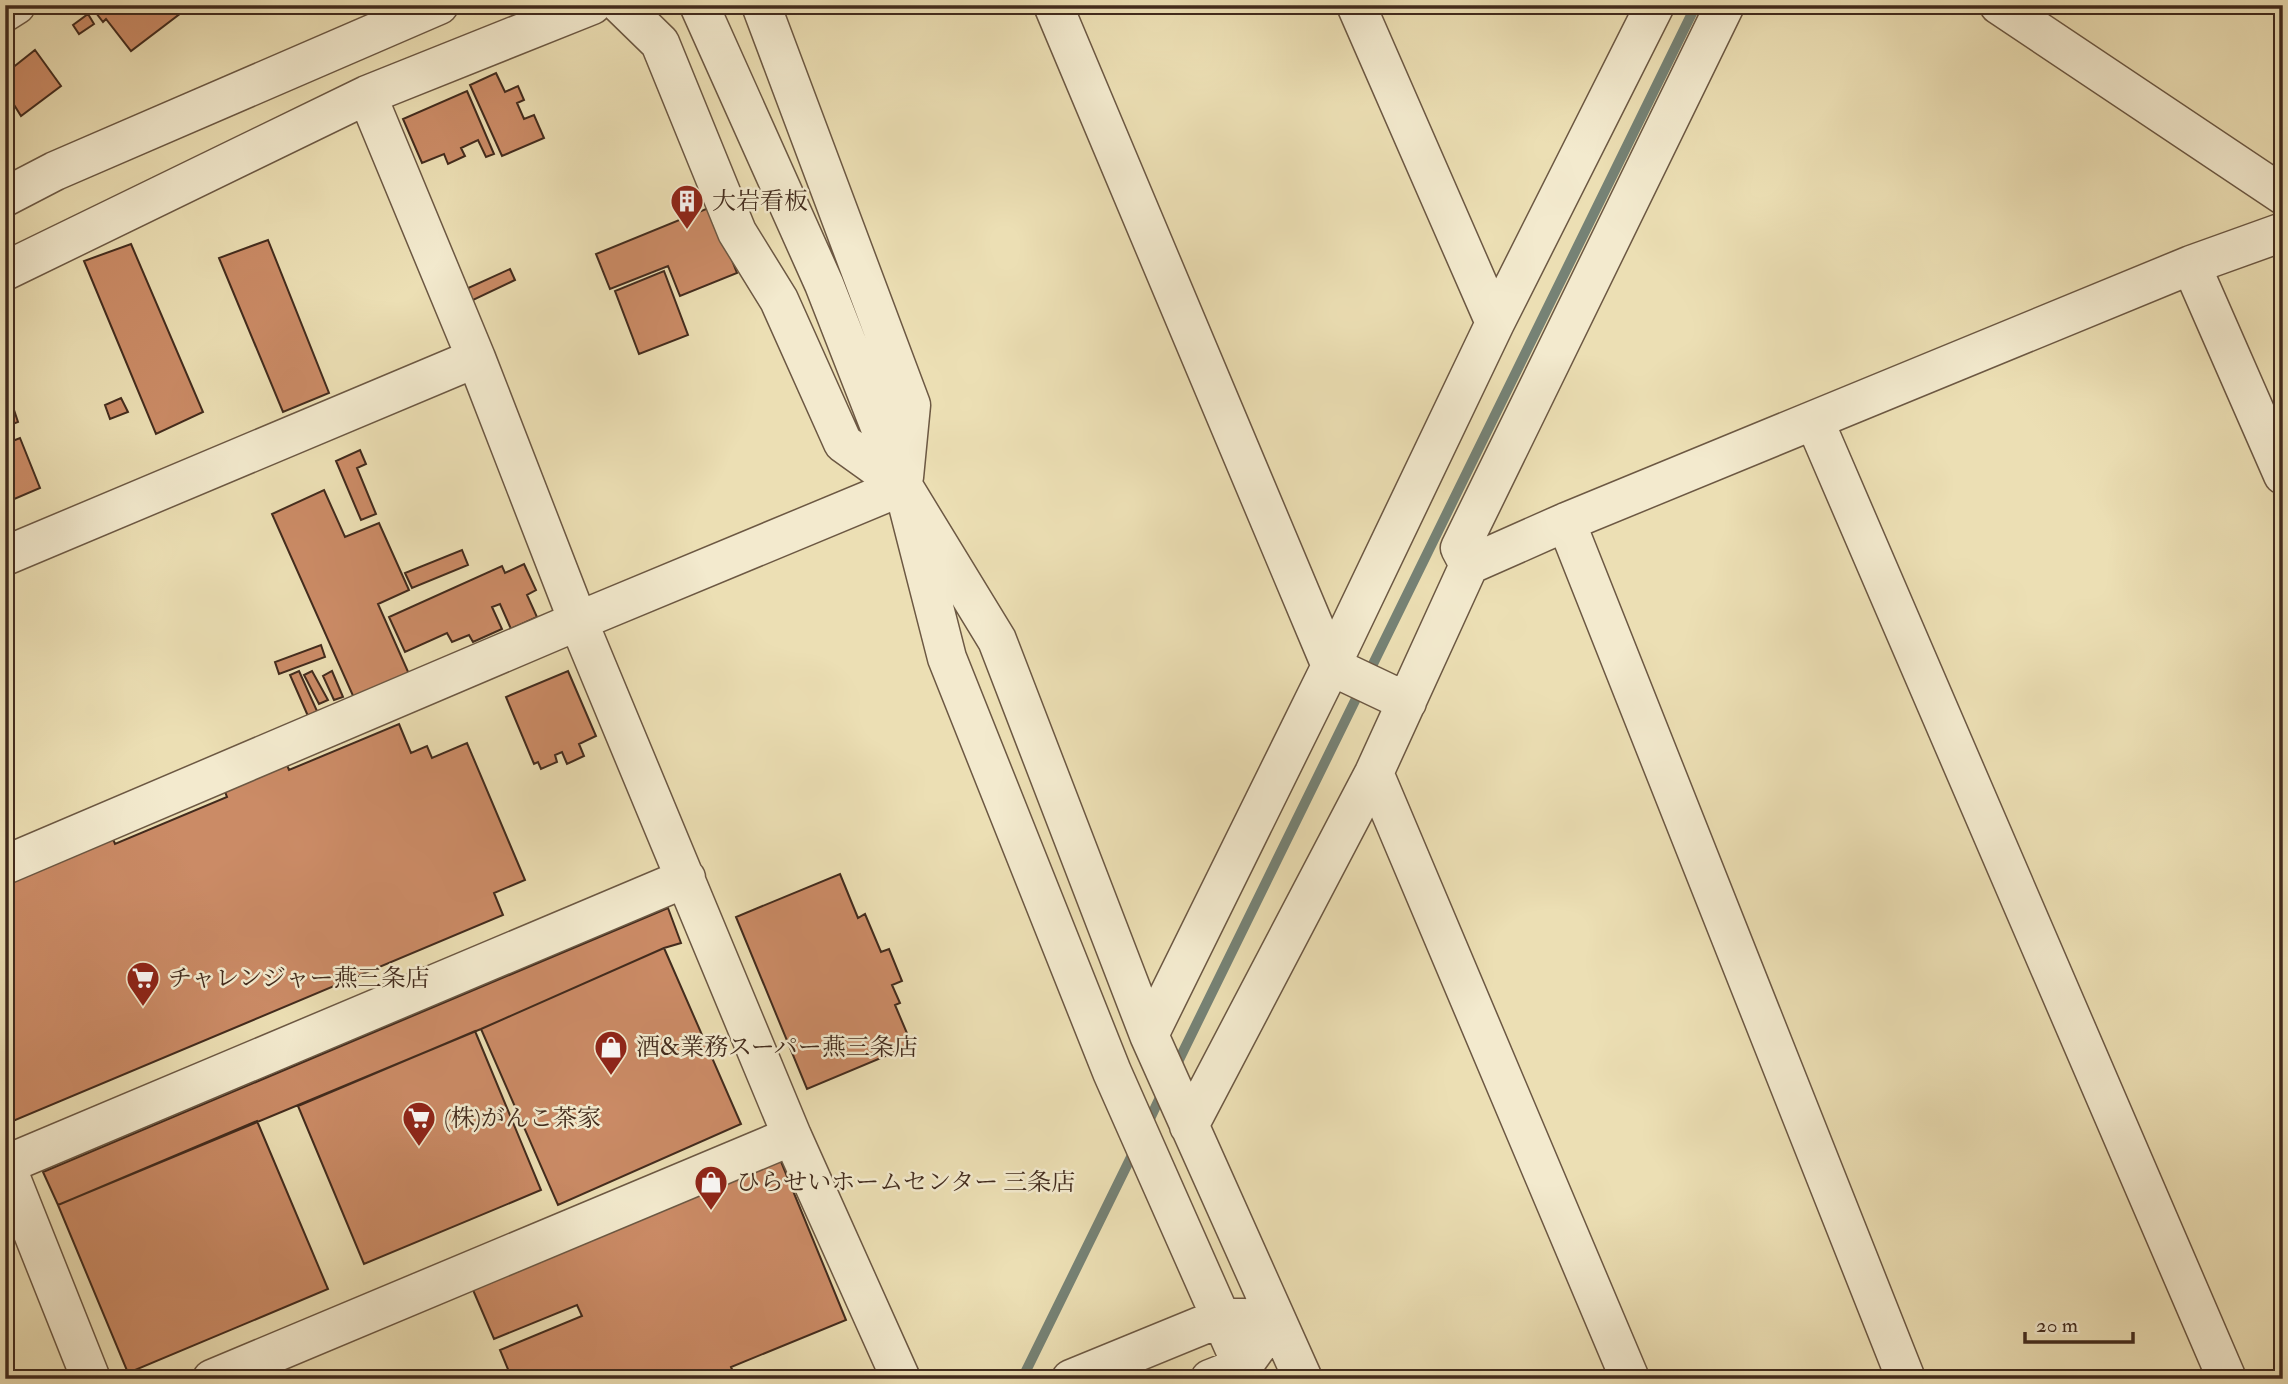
<svg xmlns="http://www.w3.org/2000/svg" width="2288" height="1384" font-family="'IM FELL Double Pica','Noto Serif JP',serif">
<style>
.lines{fill:none;stroke-linecap:round;stroke-linejoin:round}
.stream{stroke:#768275;stroke-width:10}
.building{fill:#cb8b66;stroke:#422b1d;stroke-width:2}
.minor-casing{stroke:#6c5843;stroke-width:41}
.minor{stroke:#f3eace;stroke-width:38}
.labels{text-anchor:middle;dominant-baseline:central;stroke-width:5;stroke-linejoin:round;paint-order:stroke}
.poi-label{font-size:24px;fill:#422b1d;stroke:#f3eace;text-anchor:start}
</style>
<rect width="100%" height="100%" fill="#ecdfb4"/>
<filter id="stains"><feTurbulence type="fractalNoise" baseFrequency=".00286" numOctaves="4"/><feColorMatrix values="0 0 0 0 .2 0 0 0 0 .09 0 0 0 0 .02 0 0 0 .5 -.17"/></filter>
<radialGradient id="worn" r=".72"><stop offset=".6" stop-color="#630" stop-opacity="0"/><stop offset="1" stop-color="#630" stop-opacity=".3"/></radialGradient>
<g class="lines">
<path class="stream" d="M1175 1068 1696 5
M1147 1125 1164 1089
M1022 1379 1135 1149"/>
</g>
<path class="building" d="M90 5H175L181 13 131 51 106 19 103 22Z
M88 14 94 24 79 34 73 25Z
M35 50 61 86 21 116 11 100 7 103 5 101V66L7 65 11 69Z
M496 73 505 92 518 86 524 100 517 103 524 119 534 115 544 138 502 156 470 85Z
M467 91 494 154 486 157 478 140 461 148 465 156 448 164 444 154 422 163 403 119Z
M711 207 737 273 680 296 668 266 610 289 596 254Z
M268 240 329 393 283 412 219 258Z
M131 244 203 412 156 434 84 261Z
M510 269 515 280 471 301 466 289Z
M664 271 688 335 639 354 615 291Z
M121 398 128 412 110 419 105 405Z
M11 401 18 422 5 427V403Z
M20 438 40 488 5 503V444Z
M360 450 366 464 357 468 376 514 361 520 336 461Z
M324 490 345 537 379 523 409 590 378 604 409 674 354 698 272 514Z
M462 550 468 565 412 588 405 573Z
M524 564 536 590 527 595 537 617 511 629 500 604 492 607 502 629 473 642 469 635 452 642 447 633 405 652 389 617 502 566 505 573Z
M321 645 325 657 279 674 275 662Z
M299 671 317 711 308 716 290 675Z
M312 671 328 700 319 704 304 675Z
M332 671 343 697 334 700 323 676Z
M568 671 596 736 579 744 584 756 567 764 562 752 555 755 557 762 541 769 538 762 534 764 506 697Z
M399 724 411 753 427 746 432 758 467 743 525 880 494 893 503 915 13 1121 5 1102V875L110 831 115 844 227 797 222 784 284 758 289 770Z
M840 874 858 918 865 914 881 952 889 949 902 981 892 985 900 1003 895 1005 912 1045 807 1089 736 917Z
M668 908 681 943 664 948 481 1029 58 1205 43 1172Z
M664 948 741 1124 558 1205 481 1029Z
M475 1031 541 1190 364 1264 298 1106Z
M257 1121 328 1289 128 1373 58 1205Z
M775 1147 846 1320 731 1367 736 1379H512L500 1350 582 1316 577 1305 494 1339 467 1276Z"/>
<g class="lines">
<defs>
<path id="minor" d="M621 5 660 43 737 232 779 300 843 443 903 486 997 640 1149 1035 1303 1379
M699 5 824 284 903 486 947 658 1112 1072 1248 1379
M761 5 911 405 904 477
M1053 5 1331 666 1407 702
M1356 5 1495 323
M1999 5 2283 195
M5 12 16 5
M367 95 476 358 578 621 792 1136 901 1379
M5 197 55 171 439 5
M2191 265 2283 475
M5 271 367 95 592 5
M1814 420 2227 1379
M1566 522 1906 1379
M5 556 476 358
M1469 565 1460 548 1725 5
M1374 773 1630 1379
M5 865 578 621 903 486
M1149 1035 1331 666 1495 323 1655 5
M1189 1126 1374 773 1469 565 1566 522 2191 265 2283 232
M5 1163 91 1379
M5 1165 686 878
M212 1379 792 1136
M1071 1379 1220 1318H1244
M1210 1379 1243 1366 1258 1345"/>
</defs>
<use href="#minor" class="minor-casing"/>
<use href="#minor" class="minor"/>
</g>
<defs>
<symbol id="building-pin" viewBox="-11 -11 22 30"><path d="M0 17L-7.5 6A9.5 9.5 0 1 1 7.5 6Z" fill="#8f2418" stroke="#f3eace"/><path d="M-4-6H4V6H1V3H-1V6H-4ZM-2.5-4.3h1.7v1.8h-1.7ZM.8-4.3h1.7v1.8H.8ZM-2.5-1h1.7V.8h-1.7ZM.8-1h1.7V.8H.8Z" fill="#fff"/></symbol>
<symbol id="supermarket-pin" viewBox="-11 -11 22 30"><path d="M0 17L-7.5 6A9.5 9.5 0 1 1 7.5 6Z" fill="#8f2418" stroke="#f3eace"/><path d="M-6-5.5h2.5l.6 2H6L4.5 2H-2.5L-4.4-4H-6ZM-1.5 3.2a1.3 1.3 0 1 0 .1 0ZM3 3.2a1.3 1.3 0 1 0 .1 0Z" fill="#fff"/></symbol>
<symbol id="shop-pin" viewBox="-11 -11 22 30"><path d="M0 17L-7.5 6A9.5 9.5 0 1 1 7.5 6Z" fill="#8f2418" stroke="#f3eace"/><path d="M-5-2.5h2.3a2.7 3.5 0 0 1 5.4 0H5L5.5 6h-11ZM-1.5-2.5h3a1.5 2.3 0 0 0-3 0Z" fill="#fff"/></symbol>
</defs>
<g fill-rule="evenodd">
<use href="#building-pin" x="668" y="182" width="38" height="52"/>
<use href="#supermarket-pin" x="124" y="959" width="38" height="52"/>
<use href="#shop-pin" x="592" y="1028" width="38" height="52"/>
<use href="#supermarket-pin" x="400" y="1099" width="38" height="52"/>
<use href="#shop-pin" x="692" y="1163" width="38" height="52"/>
</g>
<g class="labels">
<g class="poi-label">
<text x="712" y="201">大岩看板</text>
<text x="168" y="978">チャレンジャー燕三条店</text>
<text x="636" y="1047">酒&amp;業務スーパー燕三条店</text>
<text x="444" y="1118">(株)がんこ茶家</text>
<text x="736" y="1182">ひらせいホームセンター 三条店</text>
</g>
</g>
<rect width="2288" height="1384" fill="none" stroke="#ecdfb4" stroke-width="28"/>
<rect x="7" y="7" width="2274" height="1370" fill="none" stroke="#422b1d" stroke-width="3.5"/>
<rect x="14" y="14" width="2260" height="1356" fill="none" stroke="#422b1d" stroke-width="2"/>
<path d="M2025 1332v10h108v-10" fill="none" stroke="#422b1d" stroke-width="3.5"/>
<text x="2036" y="1332" font-size="21" fill="#422b1d" stroke="#f3eace" stroke-width="5" paint-order="stroke">20 m</text>
<rect width="100%" height="100%" filter="url(#stains)"/>
<rect width="100%" height="100%" fill="url(#worn)"/>
</svg>
